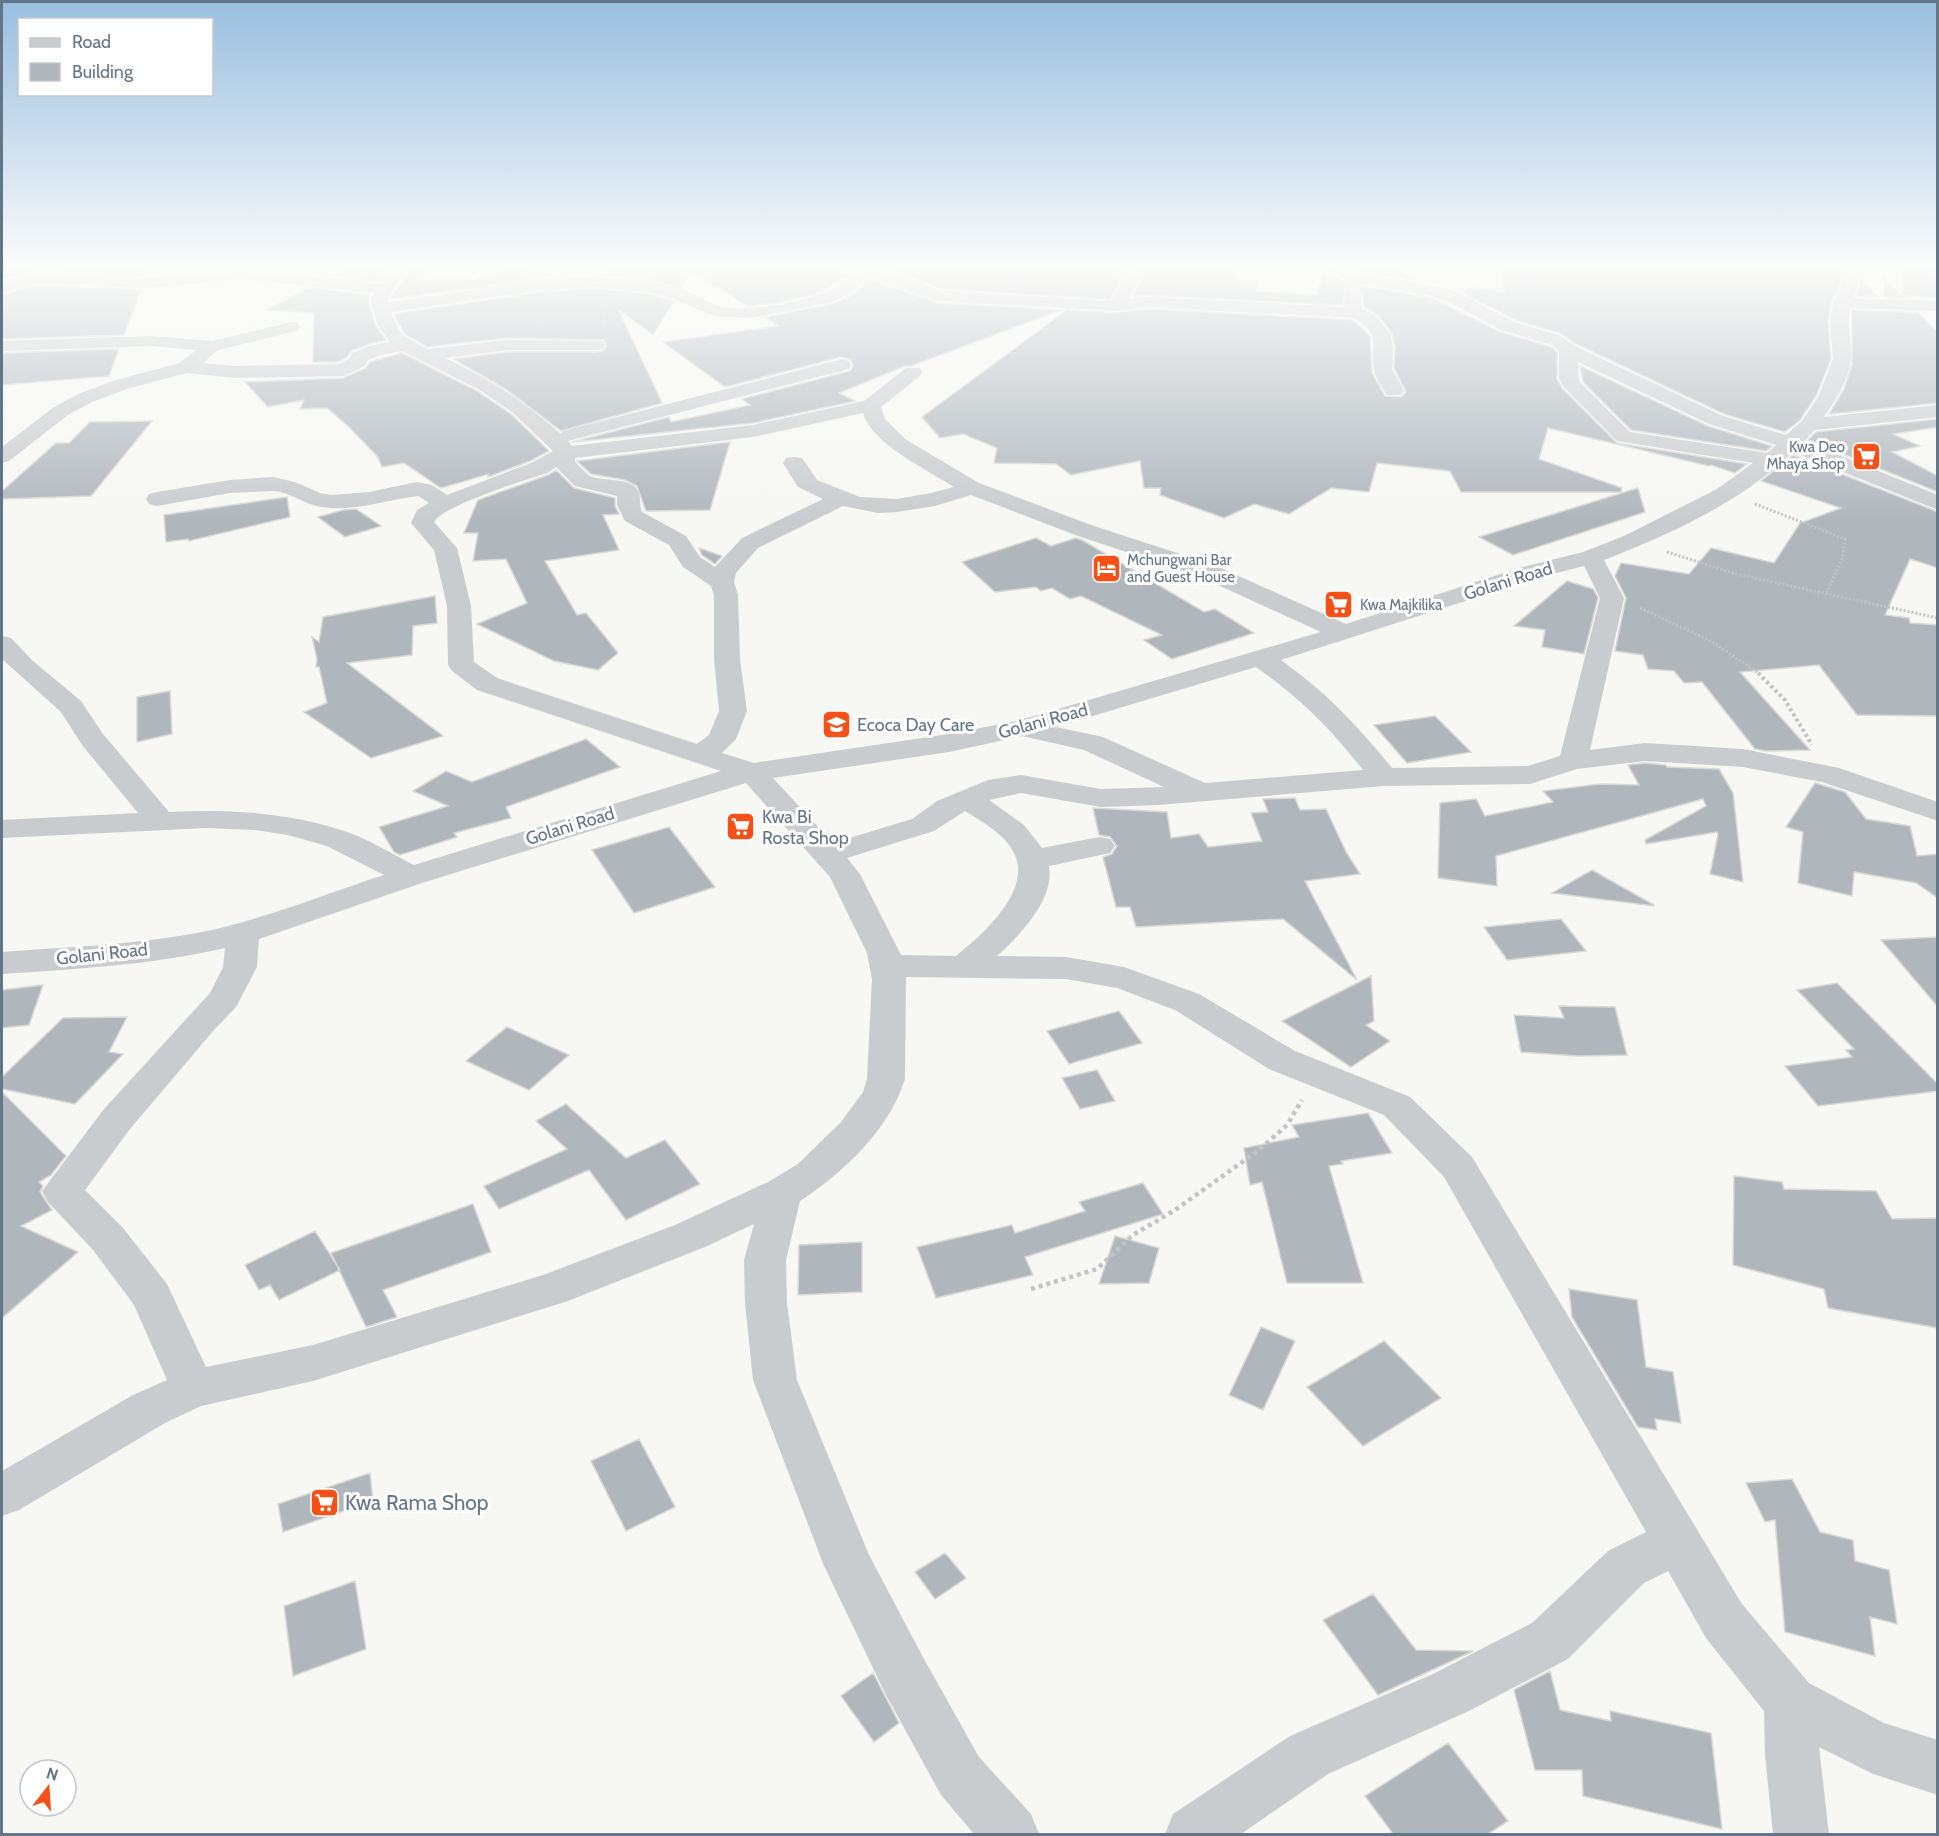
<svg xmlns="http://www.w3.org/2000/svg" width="1939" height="1836" font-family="Cabin,sans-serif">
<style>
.building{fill:#afb7bd;stroke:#d8d8d5;stroke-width:1.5}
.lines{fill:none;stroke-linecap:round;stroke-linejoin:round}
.path-far3{stroke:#c2c3c5;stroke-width:2;stroke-dasharray:1.5 1.5;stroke-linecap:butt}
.path-far2{stroke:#c2c3c5;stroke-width:3;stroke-dasharray:2 2;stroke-linecap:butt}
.path-far1{stroke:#c2c3c5;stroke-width:4;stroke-dasharray:3 3;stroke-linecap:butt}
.path{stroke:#c2c3c5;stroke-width:4.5;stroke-dasharray:4 4;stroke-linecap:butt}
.minor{fill:#c9cccf;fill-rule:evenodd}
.labels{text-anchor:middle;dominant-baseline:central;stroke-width:6;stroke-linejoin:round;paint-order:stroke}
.far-poi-label{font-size:15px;fill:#637687;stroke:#fff;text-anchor:start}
.street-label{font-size:18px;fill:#637687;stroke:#fff}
.poi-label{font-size:18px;fill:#637687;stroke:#fff;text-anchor:start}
.near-poi-label{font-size:21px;fill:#637687;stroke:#fff;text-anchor:start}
</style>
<rect width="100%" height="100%" fill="#f7f7f3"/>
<path class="building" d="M2 264H150L146 276 67 272 58 267 15 275 2 280Z
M356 264H392L380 282 332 276Z
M429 264 420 279 471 280 514 266 556 276 390 299 413 265Z
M619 264H830L848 275 827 289 811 295 775 303 747 306 692 271 682 288 646 279 601 275Z
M864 264H1116L1121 280 1110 299 941 289 904 274Z
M1136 264H1230L1238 281 1259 282 1256 291 1317 295 1325 266 1332 265 1337 277 1345 283 1432 298 1500 332 1551 347 1557 352V379L1562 388 1617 443 1747 464 1735 473 1711 465 1709 466 1548 428 1539 459 1622 488 1621 492H1461L1450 471 1377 463 1369 492 1331 488 1289 514 1254 504 1224 518 1160 495 1161 488H1144L1140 461 1071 475 1056 464 994 463 997 448 963 434 940 438 922 417 1067 310 1117 313 1147 309 1353 320 1370 336 1372 373 1385 396 1401 397 1406 392 1394 368 1395 347 1392 333 1378 315 1364 307 1363 293 1359 287 1345 288 1342 305 1147 295 1133 296 1141 281Z
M1373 264H1398L1413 280 1357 271 1353 265Z
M1499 264H1842L1841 282 1831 302 1828 321 1831 359 1816 396 1800 420 1785 432 1724 414 1576 344 1560 333 1515 320 1463 293 1470 287 1505 293Z
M1903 265 1933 268 1938 279V298L1903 295Z
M1884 277 1904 298 1884 297Z
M869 280 938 303 1061 310 911 366H905L839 393 855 401 753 423 572 442 669 417 671 422 750 405 742 399 850 371 853 366 851 360 841 357 725 387 663 342 779 326 765 317 833 304 854 294Z
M1861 280 1879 297 1856 296Z
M37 285 141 290 124 335 2 339V295Z
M309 288 370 295 368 299 375 325 386 340 369 344 351 351 347 357 338 362H313L314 313 266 310Z
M595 289 649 294 674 301 653 335 618 309 662 403 561 431 507 390 453 359 508 352H596L602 351 607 346 604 340 508 338 427 347 405 334 394 314 541 292Z
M1852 310 1918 313 1938 332V403L1829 414 1844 389 1852 364Z
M119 349 109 376 2 385V353Z
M402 353 477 391 511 414 549 451 530 461 488 477 489 474 441 488 404 463 382 467 377 456 348 426 327 408 300 409 304 400 268 407 245 382 343 378 366 368 370 362Z
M1580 366 1708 426 1772 446 1766 451 1631 430 1583 382Z
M1938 419V427L1893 434 1920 446 1892 452 1938 476V492L1808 440 1816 432Z
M152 421 91 496 2 499V491L56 443H69L90 422Z
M730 442 710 510 646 511 637 486 625 480 591 474 577 461Z
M1793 455 1938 512V568L1910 559 1885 615 1909 618 1910 623 1938 625V716L1857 715 1819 665 1740 672 1810 750 1766 751 1755 749 1702 682 1684 683 1674 671 1648 669 1643 655 1615 651 1626 598 1615 576 1621 563 1689 574 1711 548 1774 563 1800 523 1841 508 1761 481Z
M556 470 574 488 615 498V506L619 514 603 515 619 550 545 561 577 615 586 613 618 653 598 670 554 661 477 624 527 603 506 559 473 561 478 533H464L478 500 548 475Z
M1638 488 1645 512 1513 555 1479 537Z
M287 497 290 517 189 541 188 539 166 542 164 515Z
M356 509 381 526 345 537 318 517 343 510Z
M1036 538 1051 546 1076 538 1082 540 1204 612 1215 609 1254 633 1172 659 1144 640 1162 635 1081 596 1070 599 1052 588 1041 591 1036 587 995 592 962 562Z
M699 548 722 556 715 564 702 555Z
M1567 581 1593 589 1598 598 1584 654 1542 647 1545 630 1514 626Z
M435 596 437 623 413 626 412 655 347 663 443 736 371 758 304 712 327 703 319 667H316L317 659 312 637 319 642 323 617Z
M170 691 172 734 137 742V697Z
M1435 716 1471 752 1407 763 1374 725Z
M586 739 620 767 506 807 511 818 454 833 457 837 400 855 394 852 379 827 448 806 413 791 446 771 472 782Z
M1645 763 1666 765 1667 767 1719 769 1733 793 1743 882 1710 874 1718 835 1717 832 1646 844 1645 840 1706 806 1703 799 1496 856 1497 886 1438 878 1440 803 1476 799 1485 816 1553 802 1543 791 1600 784 1639 785 1628 765Z
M1815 783 1845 792 1866 819 1910 826 1917 856 1938 854V898L1916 883 1854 872 1852 896 1798 883 1803 832 1786 827Z
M1295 798 1300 810 1326 809 1346 852 1360 874 1305 881 1357 980 1283 919 1136 927 1130 907H1116L1103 857 1112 854 1117 846 1110 837 1099 835 1093 808 1167 812 1171 838 1199 834 1208 847 1262 841 1251 813 1268 812 1263 799Z
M669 827 715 887 634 913 592 850Z
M1592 870 1654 905V906L1552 893Z
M1561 919 1586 951 1507 960 1484 927Z
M1938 937V1007L1881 940Z
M1371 976 1374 1021 1366 1025 1390 1041 1351 1067 1282 1021Z
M1837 983 1938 1084V1091L1818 1106 1785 1066 1852 1057 1846 1050 1854 1049 1797 990Z
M43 985 29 1025 2 1028V990Z
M1559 1006 1615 1007 1627 1055 1578 1056 1521 1052 1514 1015 1564 1018Z
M1119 1011 1142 1043 1069 1064 1047 1031Z
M127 1017 109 1052 123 1054 75 1104 2 1089V1077L63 1018Z
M507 1027 569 1055 529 1090 466 1061Z
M1097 1070 1115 1101 1080 1109 1062 1078Z
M2 1092 66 1156 51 1175 39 1182 43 1186 40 1192 52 1210 21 1226 78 1252 2 1318Z
M566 1104 626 1158 665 1140 700 1184 626 1220 589 1170 499 1209 484 1186 567 1149 536 1121Z
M1368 1113 1392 1153 1341 1161 1343 1164 1329 1166 1363 1283H1287L1262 1182 1250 1185 1244 1148 1299 1137 1292 1125Z
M1734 1176 1782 1182 1784 1189 1876 1191 1892 1219 1938 1218V1328L1828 1308 1824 1289 1733 1265Z
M1143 1183 1163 1214 1025 1257 1033 1275 936 1298 917 1247 1012 1225 1015 1233 1085 1211 1079 1202Z
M473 1204 491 1252 383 1290 397 1317 366 1327 331 1253Z
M315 1231 340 1270 279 1300 270 1285 259 1290 245 1265Z
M1115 1236 1159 1248 1149 1283 1099 1284Z
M862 1242V1292L798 1295 799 1245Z
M1569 1289 1637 1300 1646 1367 1673 1372 1681 1423 1655 1419 1657 1430 1638 1427 1572 1317Z
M1261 1327 1295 1341 1263 1410 1229 1395Z
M1384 1341 1441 1398 1363 1446 1307 1387Z
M639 1439 675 1507 626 1531 591 1461Z
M370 1473 373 1501 283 1532 278 1504Z
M1792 1479 1820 1532 1853 1540 1855 1561 1889 1570 1897 1624 1870 1617 1875 1656 1785 1632 1775 1520 1765 1522 1746 1483Z
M945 1553 966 1578 935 1599 915 1572Z
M355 1581 366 1649 293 1676 284 1606Z
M1373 1594 1416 1650 1473 1651 1378 1695 1323 1620Z
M1550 1671 1560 1710 1611 1721 1610 1711 1711 1733 1722 1829 1583 1796 1582 1770H1535L1514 1690Z
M873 1673 899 1723 874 1742 841 1696Z
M1448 1743 1508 1821 1488 1834H1393L1365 1796Z"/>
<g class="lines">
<path class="path-far3" d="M424 273 483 264
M604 306 606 309 604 324
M541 323 555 308"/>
<path class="path-far2" d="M1755 504 1845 539 1842 559 1826 594
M1667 552 1736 574 1938 618
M1640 608 1711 641 1760 674"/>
<path class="path-far1" d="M1758 673 1785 700 1812 745"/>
<path class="path" d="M1031 1289 1097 1269 1133 1235 1175 1210 1259 1150 1287 1125 1302 1100"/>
<path class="minor" d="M395 264H411L388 298V302C452 296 514 279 578 277 614 277 651 279 686 291 700 296 713 306 728 308 759 311 831 299 852 275L832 264 868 267 903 276 941 291 1111 301 1123 280 1118 264H1134L1139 280 1129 299 1147 297 1344 307 1345 293 1347 289H1359L1361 293 1362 308 1376 316 1390 333 1393 347 1392 369 1404 391 1401 395H1387C1382 388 1375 377 1374 369 1369 344 1384 336 1354 318L1147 307 1117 311 938 301 868 277 853 292 832 302 750 318 714 316 674 299 649 292 595 287 541 290 391 312 398 329 404 336 427 349 508 340 602 341 605 345 602 349 596 350H508L445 358C492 381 521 399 561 434L563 431 842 359 849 361 851 365 849 369 568 441 572 446 753 425 864 401 906 368H920L922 372 920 376 881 407 885 419 905 439 979 483 1094 526 1214 565 1346 624 1519 568 1583 552 1624 536 1717 489 1753 463 1617 441 1564 387 1559 379V351L1552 345 1501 330 1453 304 1433 296 1345 281 1338 275 1334 264H1350L1352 270 1356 273 1445 288 1465 296 1514 322 1559 335 1575 346 1723 416 1786 435 1802 421 1818 397 1833 359 1830 321 1833 303 1843 283 1844 264H1860L1859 283 1853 298 1938 301V311L1850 308C1847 325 1851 340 1851 356 1851 375 1835 402 1824 417L1938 405V417L1815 430 1804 441 1938 495V510L1793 452C1741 502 1671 534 1604 560L1624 598 1590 750 1645 743 1743 749 1839 768 1938 802V821L1822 782 1743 767 1645 761 1577 769 1530 784 1384 786 1158 805 1101 807 1021 793 989 800 1024 825 1042 848 1099 837 1110 839 1115 846 1110 853 1049 866C1055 899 1020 935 997 956L1066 957 1124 967 1199 994 1295 1051 1410 1097 1472 1157 1742 1604 1809 1683 1884 1723 1938 1740V1795L1873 1774 1819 1747 1829 1834H1773L1765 1755 1764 1711 1706 1638 1668 1571 1644 1583 1568 1659 1471 1710 1328 1774 1241 1834H1165L1173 1814 1290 1736 1433 1674 1532 1623 1608 1551 1646 1532 1444 1177 1384 1115 1269 1069 1175 1010 1117 988 1066 979 906 977 905 1079C889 1130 843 1173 800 1201L786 1260 787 1303 797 1380 869 1555 924 1659 979 1757 1031 1814 1039 1834H974L941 1795 886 1695 824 1566 753 1380 745 1303 744 1260 754 1224 705 1247 568 1301 313 1381 201 1406 165 1423 19 1510 2 1516V1471L133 1395 167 1380 134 1305 93 1250 48 1202 42 1191 104 1109 210 993 223 967 225 948C152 965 76 969 2 974V952C66 947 132 945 197 933 260 921 322 895 384 875L327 846 288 835 255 830 206 828 2 838V820L138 813 82 745 61 712 2 659V636L11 638 33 661 81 701 103 734 169 812C230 809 289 812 347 832 370 840 392 854 414 865L721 771 477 690 452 671 448 665 447 606 434 550 411 523 417 510 429 503 418 496C386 500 354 512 321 507 304 504 290 492 273 491L230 493 157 506 149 504 146 499 149 494 157 492 230 480 273 477 295 482 320 493 332 495 369 492 417 482 432 485 447 495 531 463 553 451 512 412 478 389 402 351 381 355 368 360 365 366 343 376 234 378 187 373 130 388 92 402 68 415 9 461 2 463V447L54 407 78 394 116 380 180 363 196 350 152 346 2 351V341L152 336 212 341 291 322 297 323 300 327 297 331 218 350 203 363 234 366 339 364 349 359 352 353 369 346 390 342 377 324 370 298 374 293 242 279 147 288 37 283 2 293V282L15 277 58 269 64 271 66 274 147 278 242 269 381 284ZM1578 362 1709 424 1776 445 1767 453 1630 432 1581 383 1579 379ZM863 413C873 445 926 469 954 487L931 493 897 499 860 497 817 480 802 458 794 457 786 458 783 463 798 487 823 499 742 538 715 567 700 557 686 536 642 512C639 505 641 500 639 493 634 476 602 482 590 476 585 473 580 466 575 462V458L753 437ZM556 467 575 486 617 496V505L625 521 669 545 683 567 711 586 714 595V659L719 711 709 735 697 744 497 678 474 662 471 606 457 548 434 522C442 506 526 480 547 473ZM971 495 1078 536 1196 575 1321 632 1017 721 949 734 754 763 722 753 736 739 747 711 740 659 738 595 734 582 736 573 758 548 843 506 878 513 897 512 935 506ZM1584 566 1600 598 1560 756 1528 766 1392 768C1356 724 1328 694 1281 660L1537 578ZM1256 667C1302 700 1328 726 1363 770L1205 783 1103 737 1056 727ZM1022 736 1084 750 1164 787 1101 789 1021 775 988 780 937 801 912 819 833 843 773 778 949 752ZM746 783 830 877 867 953 872 979 867 1079 863 1092 841 1122 798 1164 768 1182 675 1225 543 1275 313 1345 206 1367 167 1284 123 1228 85 1190 130 1129 214 1030 236 1007 257 967 259 939 422 883ZM965 811C982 822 1005 834 1014 853 1033 891 982 935 956 956L901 955 860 874 847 858 934 831Z"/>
</g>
<linearGradient id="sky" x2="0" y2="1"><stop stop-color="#98bedf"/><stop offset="0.51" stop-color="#fbfbfa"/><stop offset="1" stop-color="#fbfbfa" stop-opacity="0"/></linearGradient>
<rect width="1939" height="521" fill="url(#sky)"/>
<defs>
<symbol id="supermarket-square" viewBox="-11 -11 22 22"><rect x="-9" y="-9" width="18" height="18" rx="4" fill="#f35117" stroke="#fff"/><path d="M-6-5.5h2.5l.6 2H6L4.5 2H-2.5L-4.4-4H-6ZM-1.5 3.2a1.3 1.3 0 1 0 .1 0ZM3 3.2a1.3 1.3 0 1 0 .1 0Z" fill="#fff"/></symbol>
<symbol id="hotel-square" viewBox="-11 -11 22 22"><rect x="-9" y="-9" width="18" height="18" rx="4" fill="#f35117" stroke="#fff"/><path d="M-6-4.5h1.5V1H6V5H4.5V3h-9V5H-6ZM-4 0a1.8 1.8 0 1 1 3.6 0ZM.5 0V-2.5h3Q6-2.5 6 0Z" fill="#fff"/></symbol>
<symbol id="school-square" viewBox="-11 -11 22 22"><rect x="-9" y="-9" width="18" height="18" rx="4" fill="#f35117" stroke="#fff"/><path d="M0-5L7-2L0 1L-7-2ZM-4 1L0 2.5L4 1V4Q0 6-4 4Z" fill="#fff"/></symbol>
</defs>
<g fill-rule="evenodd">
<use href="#supermarket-square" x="1850" y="440" width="33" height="33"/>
<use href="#hotel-square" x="1090" y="552" width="33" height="33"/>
<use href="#supermarket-square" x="1322" y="588" width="33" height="33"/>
<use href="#school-square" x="820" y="708" width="33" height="33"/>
<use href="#supermarket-square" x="724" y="810" width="33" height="33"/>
<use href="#supermarket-square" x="308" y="1486" width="33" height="33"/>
</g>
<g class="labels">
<g class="far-poi-label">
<text x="1845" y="447" text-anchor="end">Kwa Deo<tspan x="1845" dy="17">Mhaya Shop</tspan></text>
<text x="1127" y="560">Mchungwani Bar<tspan x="1127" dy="17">and Guest House</tspan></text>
<text x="1360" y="605">Kwa Majkilika</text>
</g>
<g class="street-label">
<text transform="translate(1508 581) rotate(-17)">Golani Road</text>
<text transform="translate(1043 721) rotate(-15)">Golani Road</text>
<text transform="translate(570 826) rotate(-17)">Golani Road</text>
<text transform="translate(102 954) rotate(-6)">Golani Road</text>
</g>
<g class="poi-label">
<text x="857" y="725">Ecoca Day Care</text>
<text x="762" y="817">Kwa Bi<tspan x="762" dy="21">Rosta Shop</tspan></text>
</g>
<g class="near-poi-label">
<text x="345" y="1502">Kwa Rama Shop</text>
</g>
</g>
<rect width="1939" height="1836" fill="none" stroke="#637687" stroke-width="6"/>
<rect x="18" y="18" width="195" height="78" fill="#ffffff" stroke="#c1c8cf" stroke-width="1.5"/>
<rect x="30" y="38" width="30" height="9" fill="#c9cccf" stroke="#c1c8cf" stroke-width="1.5"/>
<text x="72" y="48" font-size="18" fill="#637687">Road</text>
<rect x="30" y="63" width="30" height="18" fill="#afb7bd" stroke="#c1c8cf" stroke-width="1.5"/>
<text x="72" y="78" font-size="18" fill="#637687">Building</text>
<g transform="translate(48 1788) rotate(17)"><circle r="28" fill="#ffffff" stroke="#c1c8cf" stroke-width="1.5"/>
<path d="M0-4.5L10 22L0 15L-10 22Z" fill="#f35117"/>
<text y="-9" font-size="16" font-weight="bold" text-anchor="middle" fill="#637687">N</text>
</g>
</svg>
